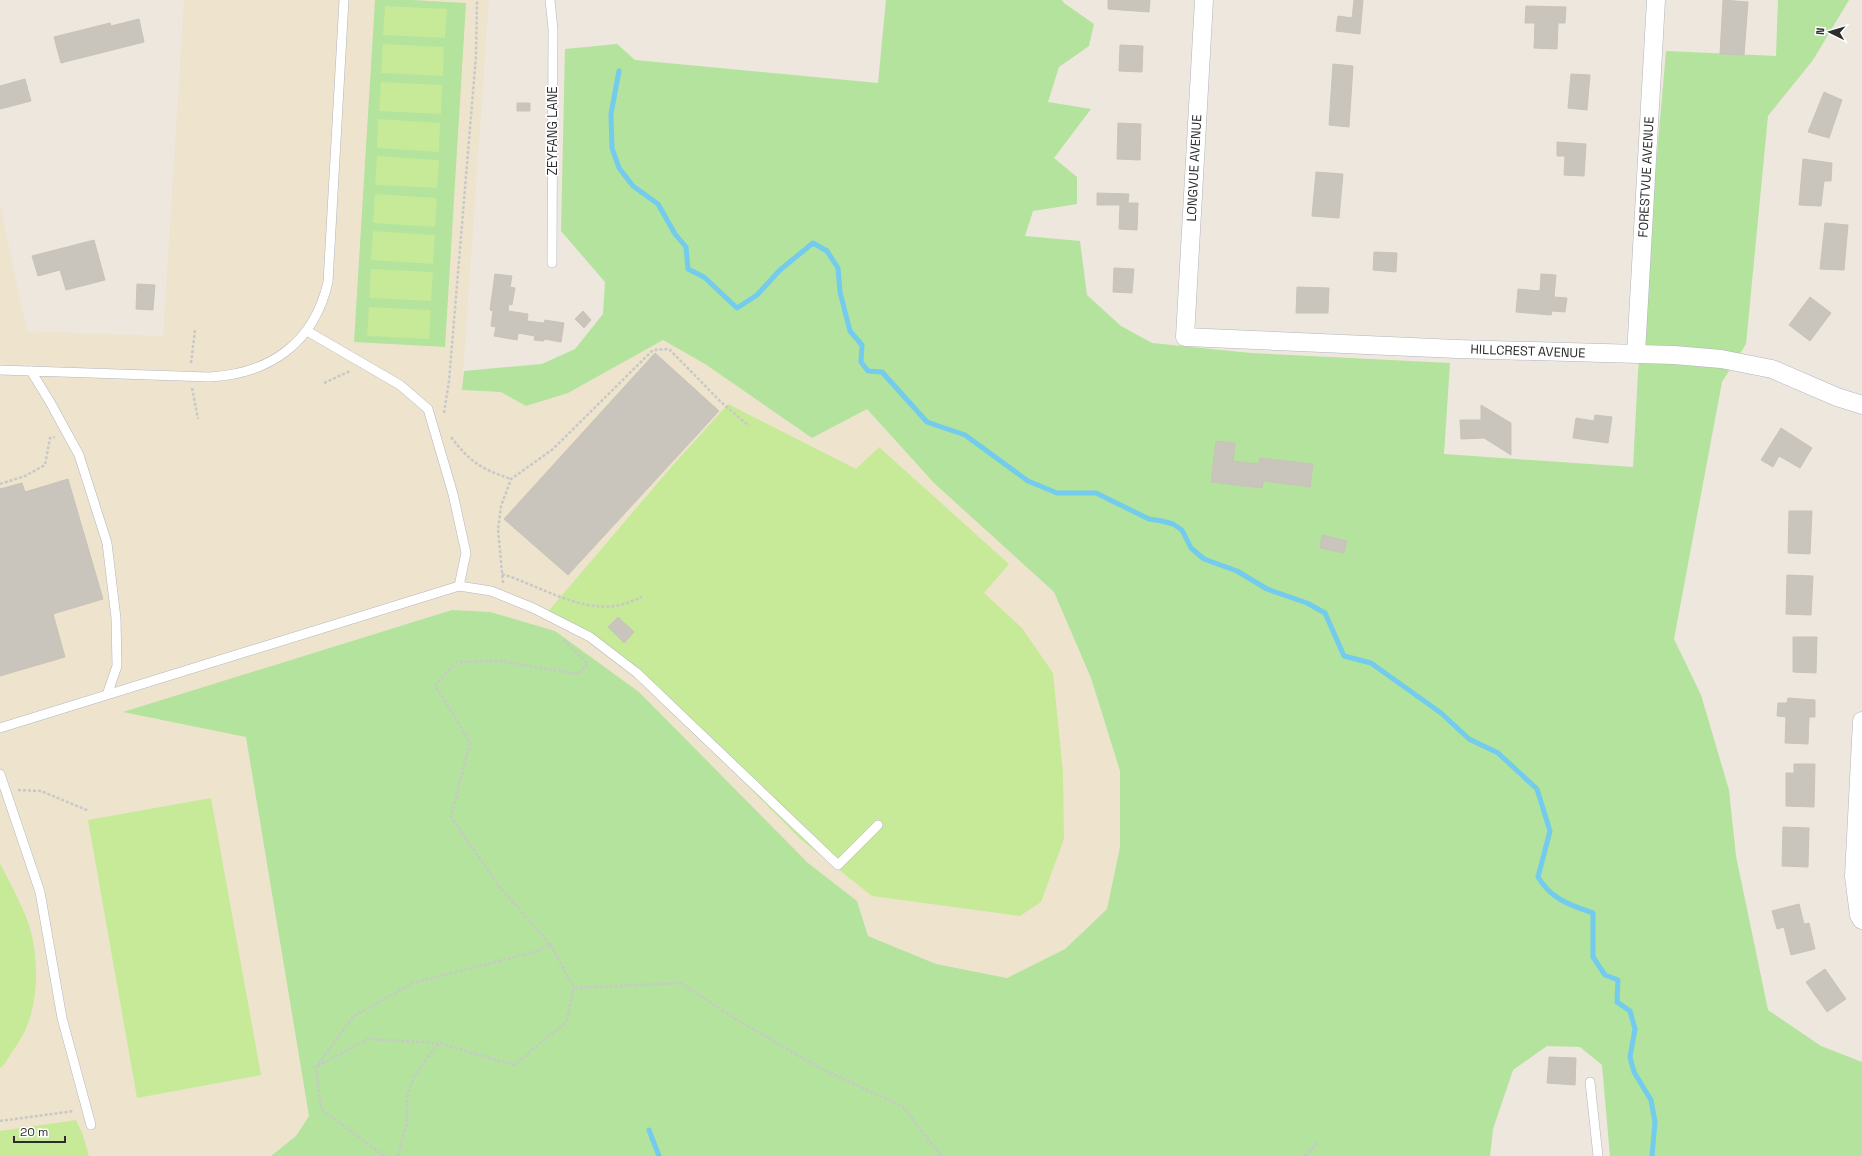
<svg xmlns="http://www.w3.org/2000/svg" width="1862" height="1156" font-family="'Space Grotesk',sans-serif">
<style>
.education{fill:#eee4ce}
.green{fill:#b3e39c}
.pitch{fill:#c6ea98}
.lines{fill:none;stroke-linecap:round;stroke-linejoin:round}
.stream{stroke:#73cbed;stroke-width:5}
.building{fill:#c9c5bc;stroke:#c9c3b8}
.lane-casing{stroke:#b2b4bf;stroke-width:10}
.street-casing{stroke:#b2b4bf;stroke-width:19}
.path{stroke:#c8c8c8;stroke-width:2.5;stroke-dasharray:3 2;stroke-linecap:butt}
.lane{stroke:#fff;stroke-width:9}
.street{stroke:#fff;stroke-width:18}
.labels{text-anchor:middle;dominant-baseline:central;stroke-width:3.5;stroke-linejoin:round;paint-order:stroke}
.street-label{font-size:13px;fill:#2c2c2c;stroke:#fff}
</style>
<rect width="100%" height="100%" fill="#ede7de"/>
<path class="education" d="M184 0H489L462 390 501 392 526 406 568 393 663 340 705 364 812 438 867 409 934 483 1054 592 1091 678 1120 771V847L1107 909 1065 949 1007 978 936 964 868 936 857 901 808 864 639 692 336 1076 296 1136 271 1156H0V205L27 331 163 336Z"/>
<path class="green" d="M375 0H411L466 3 445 347 354 342Z
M886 0H1062L1064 3 1094 24 1089 46 1059 67 1048 102 1091 109 1054 158 1077 177V204L1033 211 1025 236 1080 241 1087 295 1121 326 1152 343 1251 353 1450 363 1444 454 1633 467 1638 373 1666 51 1776 56 1778 0H1849L1813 60 1768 116 1746 344 1722 382 1674 639 1701 695 1729 790 1736 856 1768 1010 1821 1046 1862 1062V1156H1610L1602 1065 1580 1047 1547 1046 1513 1070 1493 1129 1490 1156H271L296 1136 309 1116 246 737 123 712 452 610 490 612 555 631 639 692 808 863 857 901 868 936 936 964 1007 978 1065 949 1107 909 1120 847V771L1091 678 1054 592 934 483 867 409 812 438 705 364 663 340 568 393 526 406 501 392 462 390 464 371 542 364 575 349 603 314 605 282 561 231 565 49 617 44 635 60 878 83Z"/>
<path class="pitch" d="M385 6 447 9 445 38 383 35Z
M383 44 444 47 443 76 381 73Z
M381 82 442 85 441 114 379 111Z
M378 119 440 123 439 152 377 148Z
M377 156 439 160 437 188 375 185Z
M375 194 437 198 435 227 373 223Z
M373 231 435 235 433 264 371 260Z
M371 269 433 272 431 301 369 298Z
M369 307 431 310 429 339 367 336Z
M728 404 856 469 879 447 1009 564 984 593 1022 628 1053 673 1063 772 1064 839 1041 902 1020 916 872 896 799 838 637 673 546 614 673 465Z
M211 798 261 1075 137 1098 88 820Z
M0 863C11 886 26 910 32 936 38 962 38 1000 27 1026 22 1039 11 1053 4 1065L0 1068Z
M76 1120 83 1135 89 1156H0V1131Z"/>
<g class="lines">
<path class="stream" d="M619 71 611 114 612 148 619 168 633 186 658 204 675 234 686 247 688 269 704 277 737 308 757 295 780 270 813 243 827 251 838 268 840 292 850 331 862 345 861 362 868 371 882 372 927 422 965 435 1028 481 1057 493H1096L1149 519 1162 521 1173 524 1182 530 1191 548 1204 559 1237 571 1267 589 1307 603 1325 613 1344 656 1371 663 1441 713 1469 739 1498 753 1537 789 1550 831 1538 877C1551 899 1570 905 1593 913V957L1605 975 1618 980 1617 1002 1630 1011 1635 1029 1630 1057 1634 1072 1651 1100 1655 1122 1652 1156
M649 1130 659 1156"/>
</g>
<path class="building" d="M1108 0H1150L1149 12 1108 9Z
M1354 0H1363L1360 34 1336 31 1338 16 1352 18Z
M1723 0 1748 2 1744 55 1720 54Z
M1526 6 1566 7 1565 23H1558L1557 49 1534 48 1535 23H1525Z
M139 19 144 42 61 63 54 37 110 23 111 26Z
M1120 45 1143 46 1142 72 1119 71Z
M1333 64 1353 66 1349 127 1329 125Z
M1571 74 1590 75 1587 110 1568 108Z
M25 79 31 101 0 109V86Z
M1824 92 1842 100 1829 138 1808 132Z
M517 103H530V111H517Z
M1118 123 1141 124 1140 160 1117 159Z
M1557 142 1586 144 1584 176 1564 175 1565 156H1557Z
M1803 159 1832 163 1831 181H1824L1821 206 1799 205Z
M1316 172 1343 174 1339 218 1312 216Z
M1097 193 1129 194 1128 203H1138L1137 230 1119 229 1120 205H1097Z
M1825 223 1848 225 1844 270 1820 269Z
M94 240 105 280 66 290 60 270 38 276 32 256Z
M1374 252 1397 253 1396 272 1373 270Z
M1114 268 1134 269 1132 293 1113 292Z
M495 274 512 276 510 287 515 288 512 305 509 304 508 311 528 314 527 321 544 323 545 320 564 323 561 342 544 339V341L534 340 535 336 518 333 517 340 494 336 496 327 491 326 493 311 490 310Z
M1541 274 1556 275 1554 297 1567 298 1565 312 1552 311 1551 315 1516 312 1518 289 1540 291Z
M137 284 155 285 153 310 136 309Z
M1297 287 1329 288 1328 313H1296Z
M1810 297 1831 313 1810 341 1789 325Z
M583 311 591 320 584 328 575 319Z
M655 353 719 411 568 575 504 519Z
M1481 405 1511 423V455L1484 438 1461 439 1460 420H1481Z
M1595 415 1612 417 1608 443 1573 438 1576 418 1594 421Z
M1781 428 1812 448 1800 468 1779 456 1773 467 1761 460Z
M1216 441 1235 443 1233 461 1259 464 1260 458 1313 464 1310 487 1263 481 1262 488 1211 482Z
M68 479 103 599 53 614 65 657 0 676V489L22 483 25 492Z
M1789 511H1812L1810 554 1788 553Z
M1322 535 1347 541 1344 553 1320 548Z
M1787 575 1813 576 1811 615 1786 614Z
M618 617 634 632 624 643 608 627Z
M1793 637H1817L1816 673 1793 672Z
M1788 698 1815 700V717H1809L1808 744 1785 743 1786 717 1777 716 1778 703H1787Z
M1794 764H1815L1814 807 1786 806V773H1794Z
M1783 827 1809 828 1808 867 1782 866Z
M1799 904 1804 924 1809 923 1815 949 1791 955 1784 927 1777 929 1772 911Z
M1825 969 1846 999 1827 1012 1806 982Z
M1549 1057 1576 1058 1575 1085 1547 1083Z"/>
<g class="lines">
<defs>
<path id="lane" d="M550 0 553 29 552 263
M0 370 209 377C270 374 314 343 328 282L344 0
M31 371 50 402 79 455 107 543 116 618 117 666 107 695
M459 586 491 591 533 608 590 637 637 673 838 865 878 825
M0 728 459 586 466 553 453 494 428 409 400 385 307 331
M0 774 40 892 62 1018 91 1125
M1590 1082 1598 1156"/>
<path id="street" d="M1204 0 1185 337 1457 349 1674 355 1721 359 1772 369 1837 397 1862 405
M1636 354 1656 0
M1862 721 1854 876 1859 915 1862 920"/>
</defs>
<use href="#lane" class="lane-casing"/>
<use href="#street" class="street-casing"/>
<path class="path" d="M191 363 195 330
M324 383 350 371
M192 388 198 419
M444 413 449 381 476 56 477 0
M451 437C470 462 481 469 511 479
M0 484 25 476 45 465 50 438 55 437
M502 574C538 585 577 611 615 606 624 605 634 600 642 597
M503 583 498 530 501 506 511 479 553 449 653 350 669 349 721 402 749 426
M18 790 41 791 89 811
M550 944 574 988
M318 1066 368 1039 438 1043
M0 1121 74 1111
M384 1156 321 1109 316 1067 354 1016 413 983 538 951 550 944 498 885 451 817 470 742 435 685 457 662 500 661 578 674 588 664 563 639
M398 1156 407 1122V1097L414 1076 439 1043 514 1065 566 1022 574 988 681 983 739 1021 818 1067 903 1107 941 1156
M1305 1156 1317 1143"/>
<use href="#lane" class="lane"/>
<use href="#street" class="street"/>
</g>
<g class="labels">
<g class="street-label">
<text transform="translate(552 131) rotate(-90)">ZEYFANG LANE</text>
<text transform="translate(1194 168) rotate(-87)">LONGVUE AVENUE</text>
<text transform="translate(1646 177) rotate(-87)">FORESTVUE AVENUE</text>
<text transform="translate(1528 351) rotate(2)">HILLCREST AVENUE</text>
</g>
</g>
<g transform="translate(1830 32) rotate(275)" stroke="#ffffff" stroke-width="3" paint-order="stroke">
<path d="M0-3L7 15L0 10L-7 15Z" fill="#2c2c2c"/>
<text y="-6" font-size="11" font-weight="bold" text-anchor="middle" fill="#2c2c2c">N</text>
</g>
<path d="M14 1136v6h51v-6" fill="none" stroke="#2c2c2c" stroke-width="2"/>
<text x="20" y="1136" font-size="12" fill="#2c2c2c" stroke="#ffffff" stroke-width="3" paint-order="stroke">20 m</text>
</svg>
